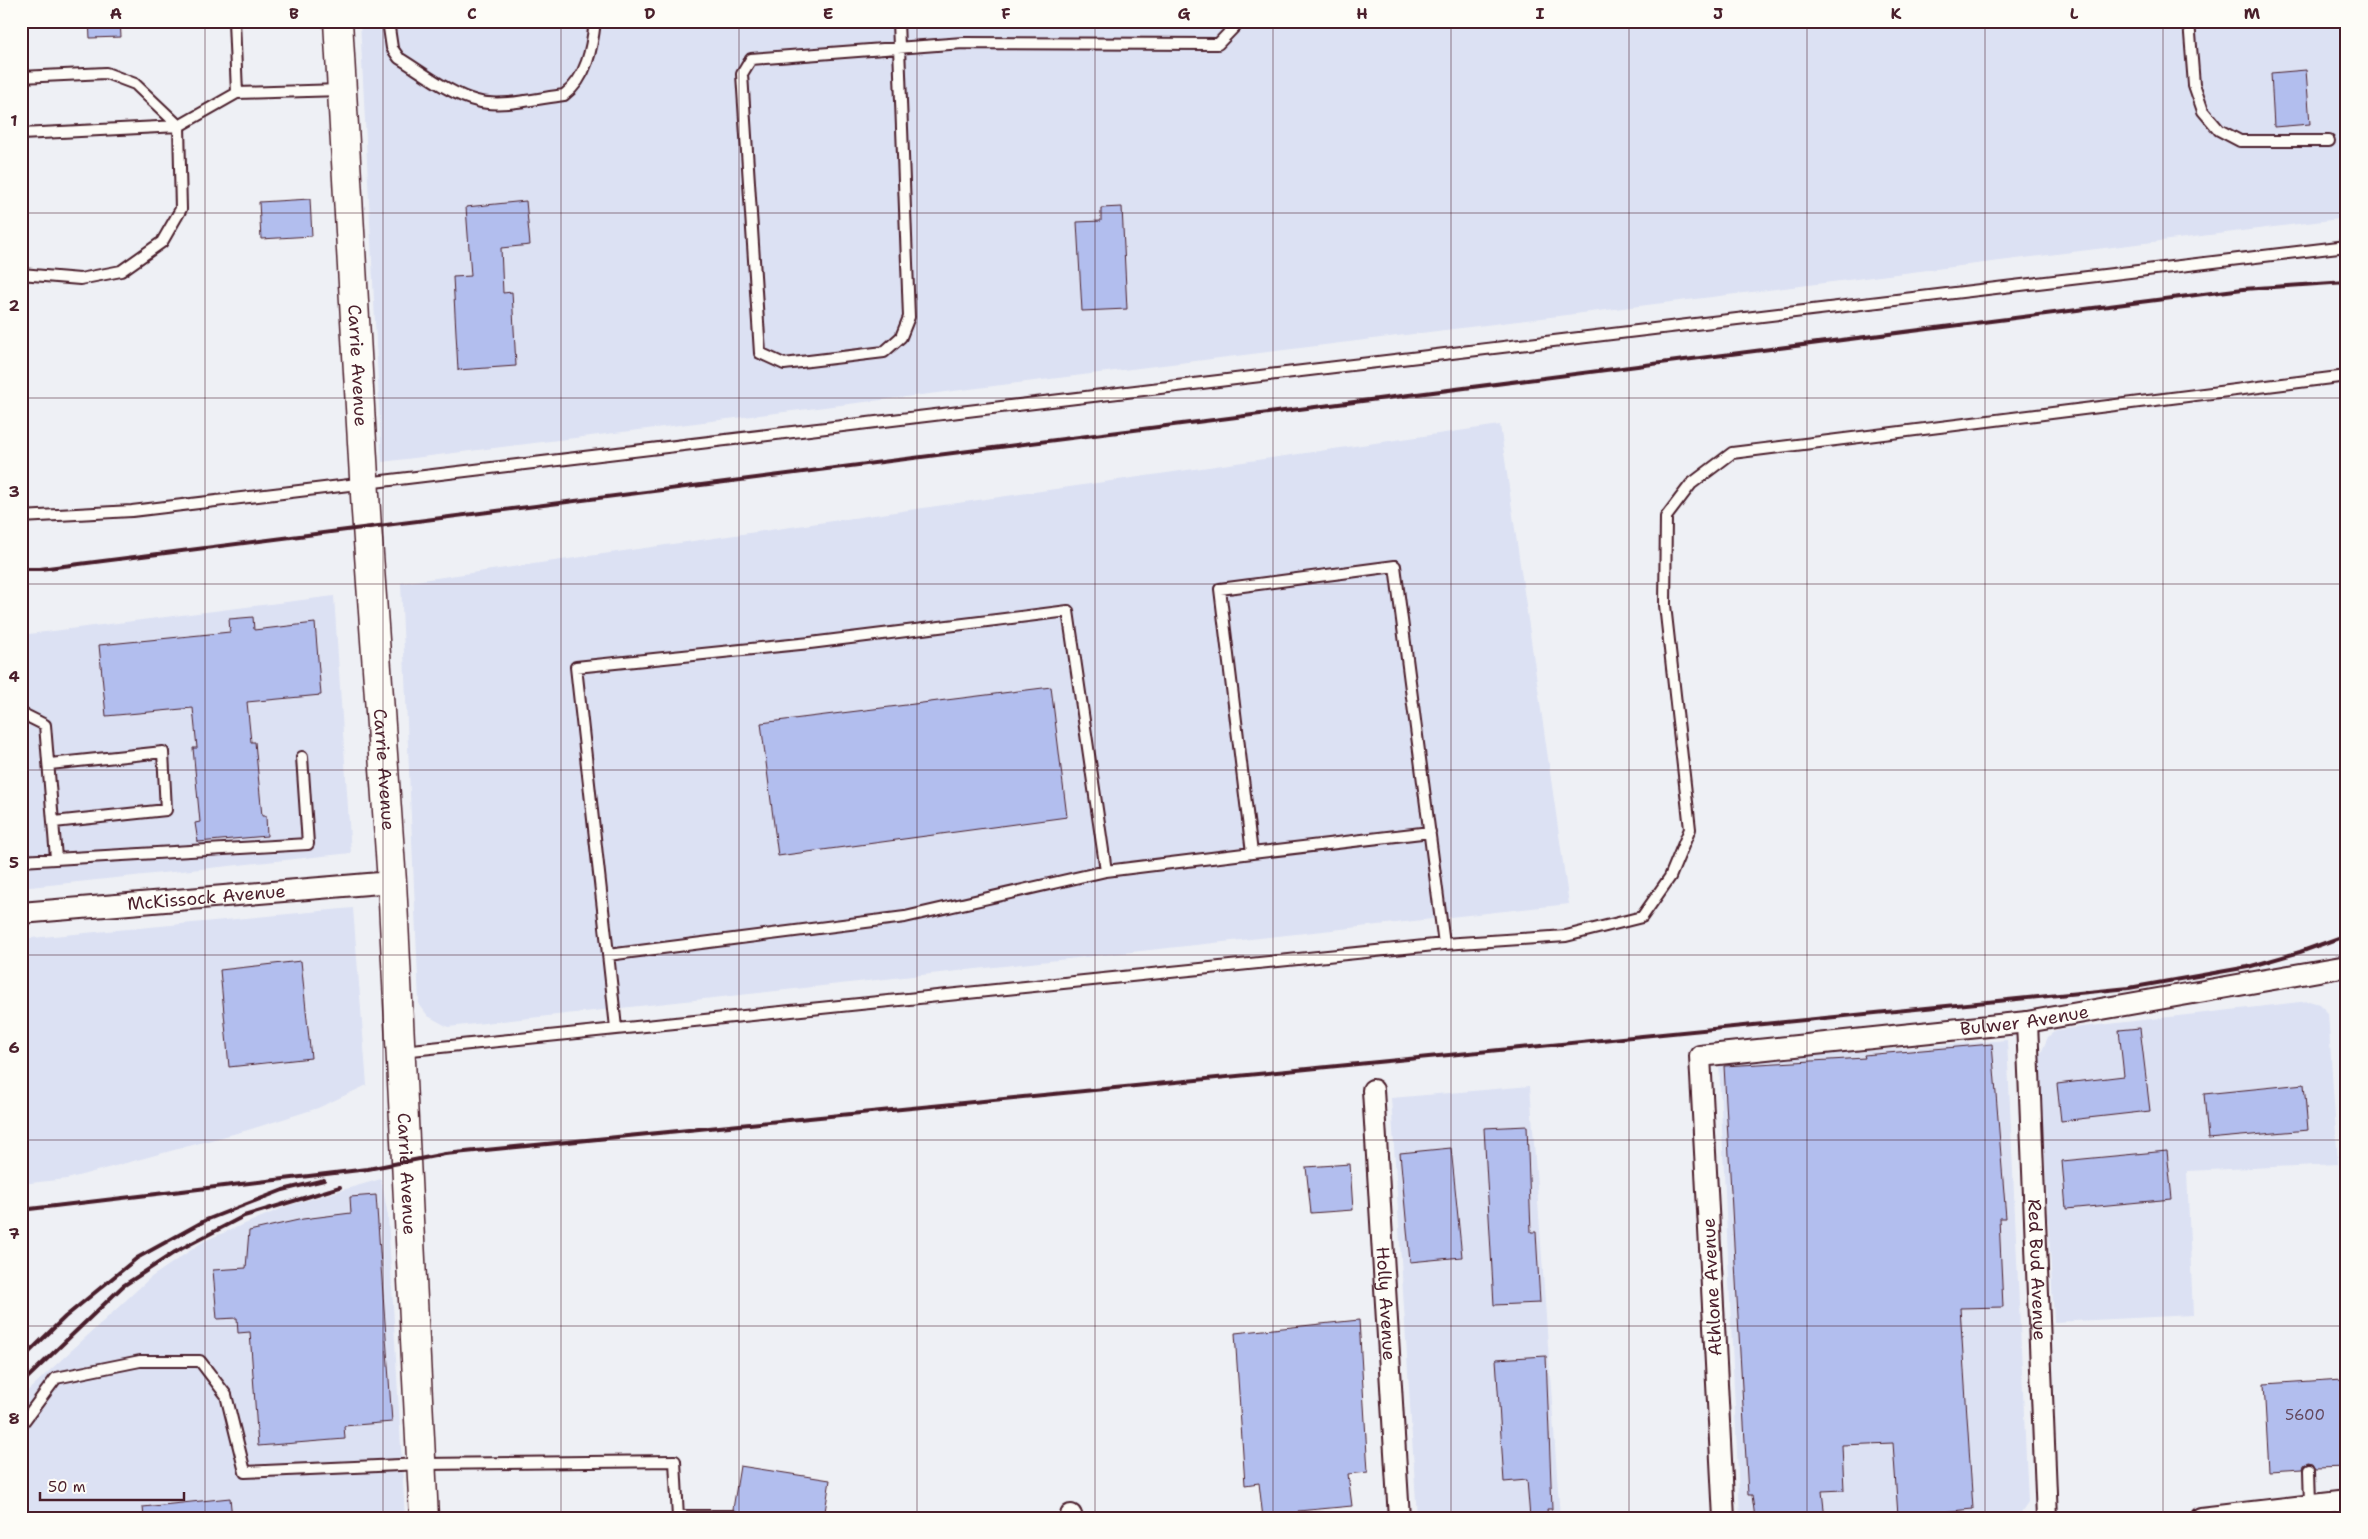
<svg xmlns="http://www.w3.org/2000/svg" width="2368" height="1539" font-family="'Shantell Sans',sans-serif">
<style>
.built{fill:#dce1f3}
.building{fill:#b2beee;stroke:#4a1f2b}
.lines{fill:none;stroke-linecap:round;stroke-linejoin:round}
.lane-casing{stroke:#4a1f2b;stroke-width:14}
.street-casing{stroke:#4a1f2b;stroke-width:24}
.secondary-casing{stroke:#4a1f2b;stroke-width:31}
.lane{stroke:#fdfcf7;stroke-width:10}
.street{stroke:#fdfcf7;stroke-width:20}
.secondary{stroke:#fdfcf7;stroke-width:28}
.rail{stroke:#4a1f2b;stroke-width:4}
.grid{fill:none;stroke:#4a1f2b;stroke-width:1;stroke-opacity:0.55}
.labels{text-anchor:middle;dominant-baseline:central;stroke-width:4;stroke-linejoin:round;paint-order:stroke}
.number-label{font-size:15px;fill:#64475c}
.street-label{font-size:18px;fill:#4a1f2b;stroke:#fdfcf7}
.neatline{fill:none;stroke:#4a1f2b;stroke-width:2}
.grid-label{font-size:16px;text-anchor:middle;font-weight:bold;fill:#4a1f2b}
</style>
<rect width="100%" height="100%" fill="#eef0f5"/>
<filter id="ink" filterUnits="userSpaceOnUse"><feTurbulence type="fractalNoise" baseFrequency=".02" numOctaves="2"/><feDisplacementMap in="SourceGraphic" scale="10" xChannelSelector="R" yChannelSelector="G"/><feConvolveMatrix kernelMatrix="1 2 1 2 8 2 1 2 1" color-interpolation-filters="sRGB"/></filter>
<g filter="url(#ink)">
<path class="built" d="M360 21H2347V218L382 462Z
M1500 425 1569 904 448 1027 428 1016 419 1004 401 583Z
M334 596 351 853 21 888V635Z
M353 908 367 1085 318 1108 248 1130 67 1179 21 1184V939Z
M2309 1001 2319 1004 2328 1013 2338 1164 2187 1171 2193 1315 2054 1322 2039 1058 2048 1037 2056 1030Z
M2007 1040 2028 1502 2020 1514 1989 1518H1740L1719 1063Z
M1530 1086 1560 1518H1417L1391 1098Z
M381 1179 388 1216 405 1518H21V1397L150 1278 204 1241 290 1205Z"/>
<path class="building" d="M89 21H120L121 37 90 38Z
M2306 70 2310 124 2274 127 2271 73Z
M310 199 312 236 261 239 259 202Z
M526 201 530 245 501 248 503 293 512 292 516 366 458 370 453 277 471 276 466 207Z
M1122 207 1127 309 1082 311 1077 222 1101 221V208Z
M253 617 254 630 315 623 321 695 247 702 251 742H255L262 816H266L267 836 198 842 195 823 200 822 193 748H197L193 708 106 716 99 645 230 632 229 619Z
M1051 687 1067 817 778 856 761 723Z
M301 961 311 1058 229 1067 220 970Z
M2140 1028 2150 1111 2061 1121 2057 1084 2124 1076 2119 1030Z
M1992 1044 2006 1218H1999L2003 1307 1960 1308 1973 1509 1898 1516 1893 1443 1842 1445 1844 1490 1822 1491 1825 1518H1755L1752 1495H1748L1724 1066 1865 1058 1864 1055Z
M2304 1084 2308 1130 2208 1139 2204 1094Z
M1527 1126 1531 1232H1536L1540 1303 1494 1305 1484 1128Z
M1451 1148 1462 1257 1410 1262 1400 1153Z
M2167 1151 2172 1199 2066 1209 2062 1161Z
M1350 1164 1353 1210 1311 1213 1306 1167Z
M376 1195 392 1422 344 1426 345 1439 258 1446 250 1332 238 1333 237 1318 217 1319 213 1270 246 1268 249 1231 303 1219 351 1213 350 1197Z
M1359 1320 1368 1472 1348 1474 1352 1506 1298 1511V1514L1263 1518 1259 1483 1245 1485 1235 1333Z
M1546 1356 1552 1509H1547L1548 1518H1530L1527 1480 1504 1482 1496 1359Z
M2343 1379 2347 1467 2316 1468 2313 1463 2308 1462 2303 1465 2302 1469 2269 1471 2264 1384Z
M740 1466 830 1480 824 1518H738V1512L733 1509Z
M230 1498 232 1518H144L143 1507Z"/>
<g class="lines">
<defs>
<path id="lane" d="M234 21 237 93 341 90
M388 21 392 48 399 58C422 72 451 95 477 101 501 108 539 98 564 95 587 78 592 48 595 21
M898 21 899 47 909 317 901 337 884 352 784 364 760 353 742 74 751 59 963 43 1218 44 1240 21
M2189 21 2194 85 2203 111 2219 130 2240 141H2329
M21 77 106 73 135 84 179 126 237 93
M21 134 179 126 181 209 162 242 121 271 80 279 21 274
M21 517 132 511 2347 246
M21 713 45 725 56 858
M50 764 163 752 166 810 54 822
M1252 853 1430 832
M21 861 308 844 302 757
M1106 871 1252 853 1220 589 1395 566 1444 944
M608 955 905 917 1106 871 1068 611 810 643 576 667 612 990 616 1028
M402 1051 1444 944 1566 936 1642 917 1670 877 1690 829 1665 605 1666 517 1691 484 1732 453 2347 376
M21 1425 56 1378 140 1361H200L226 1395 245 1472 422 1464 675 1461 678 1518
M2309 1469 2310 1505
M678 1516H732"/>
<g id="street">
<path id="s1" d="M21 913 392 882"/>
<path id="s2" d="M2027 1022 2047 1518"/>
<path id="s3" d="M1373 1090 1399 1518"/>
<path d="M1071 1515 1072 1518"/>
<path id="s4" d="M1724 1518 1700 1056 2027 1022 2347 966"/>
<path d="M2201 1518 2347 1501"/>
</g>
<g id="secondary">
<path id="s5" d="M338 21 366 512 392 882 424 1518"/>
</g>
</defs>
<use href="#lane" class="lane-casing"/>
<use href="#street" class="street-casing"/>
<use href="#secondary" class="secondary-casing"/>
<use href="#lane" class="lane"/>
<use href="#street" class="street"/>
<use href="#secondary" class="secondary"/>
<path class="rail" d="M21 569H40L2243 289 2347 282
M21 1210 368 1169 445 1154 2129 988 2248 967 2300 952 2347 935
M21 1360 65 1317 137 1258 206 1220 283 1190 324 1180
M21 1384 123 1286 175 1252 244 1216 340 1187"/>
</g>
</g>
<path class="grid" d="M205 21V1518M383 21V1518M561 21V1518M739 21V1518M917 21V1518M1095 21V1518M1273 21V1518M1451 21V1518M1629 21V1518M1807 21V1518M1985 21V1518M2163 21V1518M21 213H2347M21 398H2347M21 584H2347M21 770H2347M21 955H2347M21 1140H2347M21 1326H2347"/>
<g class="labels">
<g class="number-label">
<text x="2305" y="1415">5600</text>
</g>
<g class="street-label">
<text stroke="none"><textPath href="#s5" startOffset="345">Carrie Avenue</textPath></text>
<text stroke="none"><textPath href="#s5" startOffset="750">Carrie Avenue</textPath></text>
<text stroke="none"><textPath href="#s1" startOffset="186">McKissock Avenue</textPath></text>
<text stroke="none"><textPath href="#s4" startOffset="789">Bulwer Avenue</textPath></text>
<text stroke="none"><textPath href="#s5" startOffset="1155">Carrie Avenue</textPath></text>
<text stroke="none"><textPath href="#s2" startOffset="248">Red Bud Avenue</textPath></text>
<text transform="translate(1712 1287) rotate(-93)">Athlone Avenue</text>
<text stroke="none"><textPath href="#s3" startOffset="214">Holly Avenue</textPath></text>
</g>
</g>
<rect width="2368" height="1539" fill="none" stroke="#fdfcf7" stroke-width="55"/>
<path d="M40 1492v8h144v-8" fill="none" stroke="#4a1f2b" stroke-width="2.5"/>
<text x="48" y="1492" font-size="15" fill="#4a1f2b" stroke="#fdfcf7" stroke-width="4" paint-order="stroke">50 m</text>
<rect x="28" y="28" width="2312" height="1484" class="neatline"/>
<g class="grid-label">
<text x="116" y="19">A</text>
<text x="294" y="19">B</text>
<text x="472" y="19">C</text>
<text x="650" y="19">D</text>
<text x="828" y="19">E</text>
<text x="1006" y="19">F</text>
<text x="1184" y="19">G</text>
<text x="1362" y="19">H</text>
<text x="1540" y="19">I</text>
<text x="1718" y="19">J</text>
<text x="1896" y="19">K</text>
<text x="2074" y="19">L</text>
<text x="2252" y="19">M</text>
<text x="14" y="126">1</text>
<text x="14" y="311">2</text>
<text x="14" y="497">3</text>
<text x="14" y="682">4</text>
<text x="14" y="868">5</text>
<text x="14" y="1053">6</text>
<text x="14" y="1239">7</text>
<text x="14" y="1424">8</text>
</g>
</svg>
